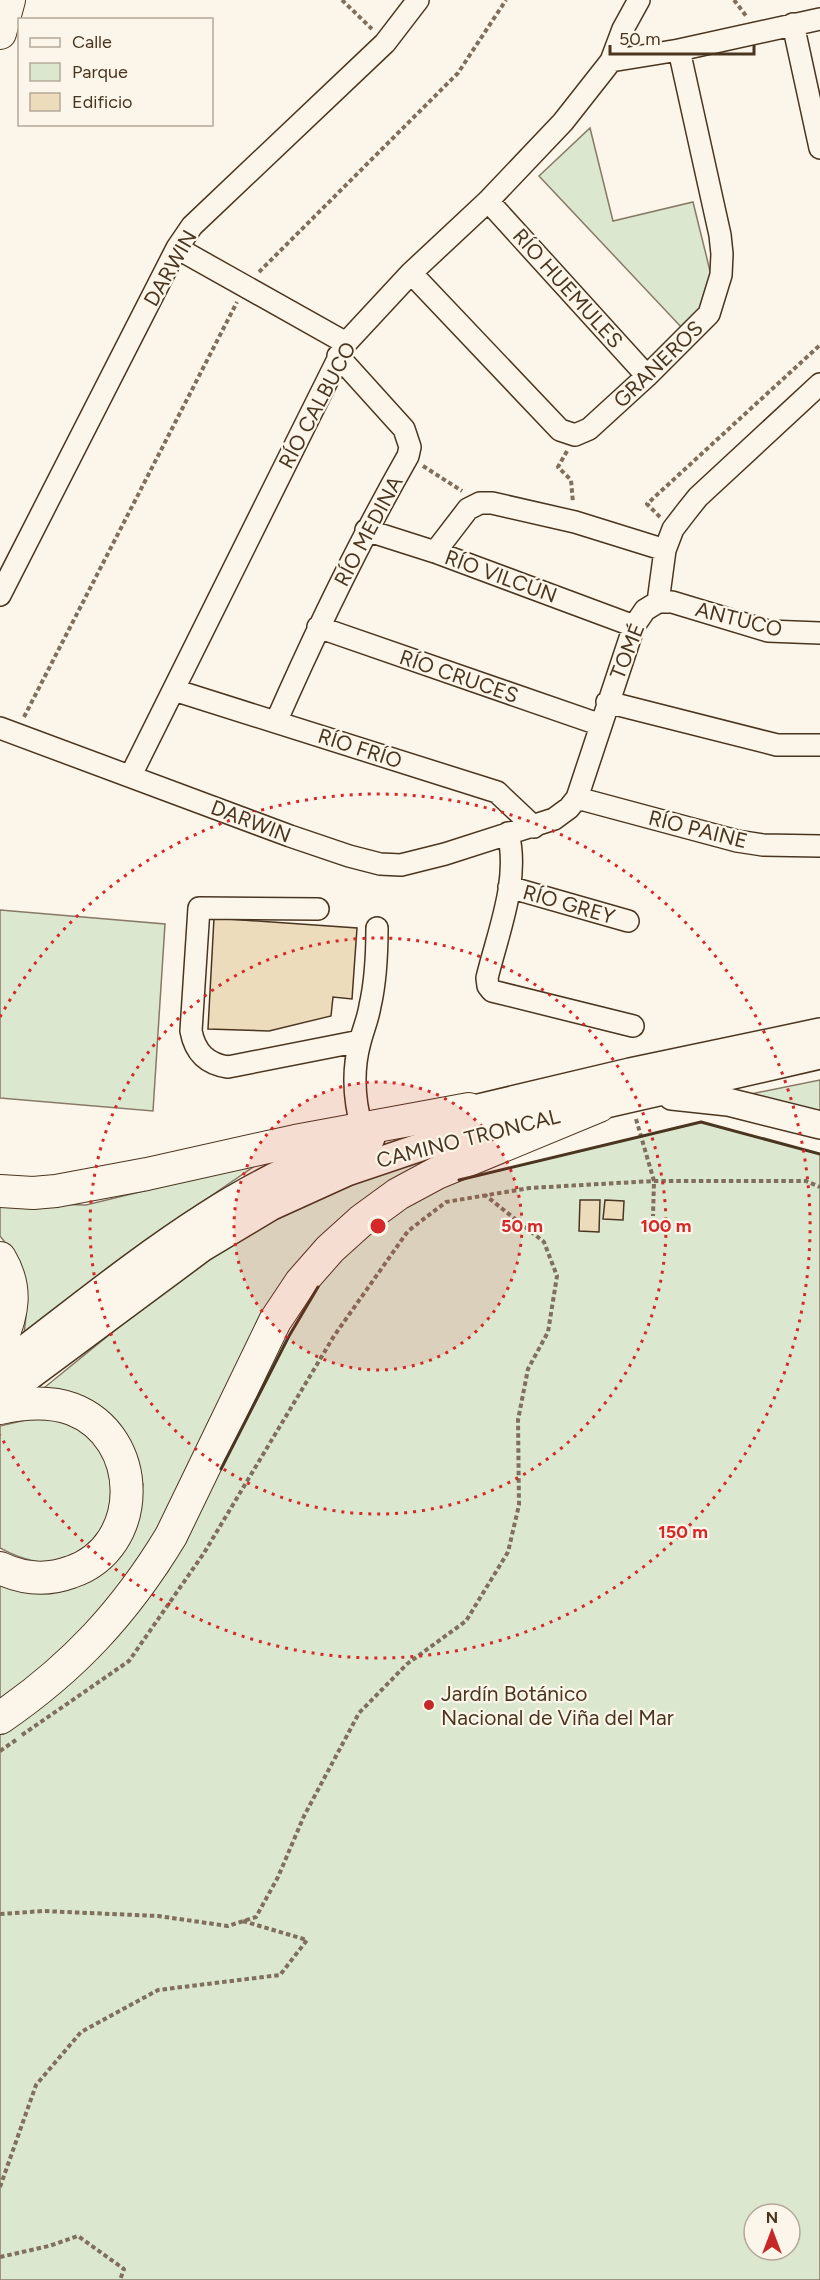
<svg xmlns="http://www.w3.org/2000/svg" width="820" height="2280" font-family="Figtree,sans-serif">
<style>
.green{fill:#dce7d0;stroke:#887966;stroke-width:1.5;fill-rule:evenodd}
.building{fill:#ecdcbc;stroke:#4a3520;stroke-width:1.5}
.lines{fill:none;stroke-linecap:round;stroke-linejoin:round}
.minor-casing{stroke:#4a3520;stroke-width:24}
.major-casing{stroke:#4a3520;stroke-width:30}
.highway-casing{stroke:#4a3520;stroke-width:34}
.path{stroke:#7f6f5c;stroke-width:4;stroke-dasharray:4.5 3;stroke-linecap:butt}
.minor{stroke:#fbf6e9;stroke-width:21}
.major{stroke:#fbf6e9;stroke-width:27}
.highway{stroke:#fbf6e9;stroke-width:32}
.wall{stroke:#4a3520;stroke-width:3}
.ring{fill:none;stroke:#d62828;stroke-width:3;stroke-dasharray:3 6}
.poi-dot{fill:#c62828;stroke:#fbf6e9;stroke-width:2}
.labels{text-anchor:middle;dominant-baseline:central;stroke-width:4.5;stroke-linejoin:round;paint-order:stroke}
.street-label{font-size:21px;fill:#4a3520;stroke:#fbf6e9}
.poi-label{font-size:21px;fill:#4a3520;stroke:#fbf6e9;text-anchor:start}
.centre{fill:#d62828;stroke:#fbf6e9;stroke-width:3}
.ring-label{font-size:18px;text-anchor:middle;font-weight:bold;fill:#d62828;stroke:#fbf6e9;stroke-width:4.5;stroke-linejoin:round;paint-order:stroke}
</style>
<rect width="100%" height="100%" fill="#fbf6e9"/>
<path class="green" d="M590 128 613 221 693 202 712 279 704 308 683 329 539 176Z
M0 910 165 924 153 1111 0 1098Z
M820 1080V1115L746 1095Z
M701 1122 820 1154V2280H0V1734L78 1676 115 1639 168 1571 289 1336 322 1280 358 1241 393 1212 448 1183ZM754 2214H790V2250H754Z
M465 1147 335 1227 156 1539 93 1627 0 1707V1578L30 1585 137 1521 143 1484 127 1446 34 1396 190 1269 243 1235 347 1187 403 1165Z
M259 1163 145 1241 24 1333C30 1291 28 1269 0 1236V1203L86 1205Z
M38 1417 74 1421 118 1463 109 1531C98 1540 85 1554 72 1559 47 1568 22 1560 0 1548V1426Z"/>
<path class="building" d="M214 918 357 928 352 999 333 997 331 1016 269 1031 208 1029Z
M580 1200H600L599 1232 579 1231Z
M605 1200 624 1201 623 1220 603 1219Z"/>
<g class="lines">
<defs>
<path id="minor" d="M793 24 820 148
M611 61 679 50 820 19
M488 201 647 376
M177 248 346 343
M411 273 560 430 575 435 589 429 647 376 709 314 721 275 722 254 720 235 679 50
M366 530 435 552 634 626
M435 552 468 509 480 503H492L575 522 665 550
M0 595 177 248 192 226 385 43 418 0
M658 602H672L768 631 820 633
M318 627 601 725
M174 690 497 792 534 827
M607 702 777 745H820
M276 722C316 631 359 542 408 456L410 447 404 429 338 356
M0 728 290 836 349 856 380 864 401 865 445 854 554 819 569 808 577 798 634 626 645 610 658 602 665 550 673 529 686 512 698 497 820 384
M131 775 346 343 411 273 488 201 563 122 611 61 623 29 639 0
M577 798 737 841 763 845 820 846
M508 833C520 880 498 932 487 978L488 986 492 991 633 1026
M509 887 628 921
M318 909 199 908 191 1031C195 1052 207 1064 228 1067L360 1041
M362 1129C354 1100 352 1071 360 1042 363 1030 368 1019 370 1006 376 980 377 954 377 928"/>
<path id="major" d="M672 1096 728 1102 820 1125
M449 1115 630 1072 820 1032
M0 1368C116 1281 230 1179 371 1138
M0 1398 202 1248 272 1206 347 1172 427 1145 820 1055"/>
<path id="highway" d="M0 33 9 0
M0 1191 33 1193 56 1191 147 1174 295 1141 469 1109
M0 1258C18 1288 13 1313 0 1343
M0 1408C23 1403 50 1401 72 1409 145 1437 145 1547 71 1572 47 1581 23 1579 0 1568
M0 1718C73 1668 125 1612 171 1536L275 1321 301 1282 330 1249 361 1221 398 1194 437 1173 599 1106"/>
</defs>
<use href="#minor" class="minor-casing"/>
<use href="#major" class="major-casing"/>
<use href="#highway" class="highway-casing"/>
<path class="path" d="M342 0 372 29
M734 0 747 17
M259 272 458 73 506 0
M567 451 558 467 571 480 573 503
M423 466 462 491
M660 517 647 504 820 345
M24 717 237 302
M636 1119 654 1181 653 1216
M22 1735 129 1661 204 1553 334 1336 408 1231 446 1202 529 1188 654 1181H806L820 1187
M0 1751 16 1740
M0 1914 43 1911 158 1916 228 1926 256 1917 278 1877 304 1816 359 1713 407 1664 466 1621 508 1552 519 1505 518 1420 528 1369 548 1332 557 1276 544 1242 485 1195
M0 2187 36 2085 81 2032 158 1990 280 1975 307 1940 243 1921
M0 2257 49 2246 78 2236 124 2269 120 2280"/>
<use href="#minor" class="minor"/>
<use href="#major" class="major"/>
<use href="#highway" class="highway"/>
<path class="wall" d="M459 1180 701 1122 820 1154
M221 1469 289 1336 318 1287"/>
</g>
<circle cx="378" cy="1226" r="144" fill="#d62828" fill-opacity=".12"/>
<g class="ring">
<circle cx="378" cy="1226" r="144"/>
<circle cx="378" cy="1226" r="288"/>
<path d="M0 1017A432 432 0 1 1 0 1435"/>
</g>
<circle class="poi-dot" cx="429" cy="1705" r="6"/>
<g class="labels">
<g class="street-label">
<text transform="translate(170 268) rotate(-60)">DARWIN</text>
<text transform="translate(568 288) rotate(48)">RÍO HUEMULES</text>
<text transform="translate(658 364) rotate(-44)">GRANEROS</text>
<text transform="translate(317 405) rotate(-62)">RÍO CALBUCO</text>
<text transform="translate(368 531) rotate(-62)">RÍO MEDINA</text>
<text transform="translate(501 576) rotate(20)">RÍO VILCÚN</text>
<text transform="translate(739 619) rotate(14)">ANTUCO</text>
<text transform="translate(627 651) rotate(-68)">TOMÉ</text>
<text transform="translate(459 676) rotate(19)">RÍO CRUCES</text>
<text transform="translate(360 748) rotate(18)">RÍO FRÍO</text>
<text transform="translate(251 821) rotate(21)">DARWIN</text>
<text transform="translate(698 829) rotate(14)">RÍO PAINE</text>
<text transform="translate(569 904) rotate(16)">RÍO GREY</text>
<text transform="translate(468 1138) rotate(-14)">CAMINO TRONCAL</text>
</g>
<g class="poi-label">
<text x="441" y="1693">Jardín Botánico<tspan x="441" dy="24">Nacional de Viña del Mar</tspan></text>
</g>
</g>
<circle cx="378" cy="1226" r="9" class="centre"/>
<g class="ring-label">
<text x="522" y="1232">50 m</text>
<text x="666" y="1232">100 m</text>
<text x="683" y="1538">150 m</text>
</g>
<rect x="18" y="18" width="195" height="108" fill="#fbf6e9" stroke="#b4a999" stroke-width="1.5"/>
<rect x="30" y="38" width="30" height="9" fill="#fbf6e9" stroke="#b4a999" stroke-width="1.5"/>
<text x="72" y="48" font-size="18" fill="#4a3520">Calle</text>
<rect x="30" y="63" width="30" height="18" fill="#dce7d0" stroke="#b4a999" stroke-width="1.5"/>
<text x="72" y="78" font-size="18" fill="#4a3520">Parque</text>
<rect x="30" y="93" width="30" height="18" fill="#ecdcbc" stroke="#b4a999" stroke-width="1.5"/>
<text x="72" y="108" font-size="18" fill="#4a3520">Edificio</text>
<g transform="translate(772 2232)"><circle r="28" fill="#fbf6e9" stroke="#b4a999" stroke-width="1.5"/>
<path d="M0-4.5L10 22L0 15L-10 22Z" fill="#c62828"/>
<text y="-9" font-size="16" font-weight="bold" text-anchor="middle" fill="#4a3520">N</text>
</g>
<path d="M610 45v9h144v-9" fill="none" stroke="#4a3520" stroke-width="3"/>
<text x="619" y="45" font-size="18" fill="#4a3520" stroke="#fbf6e9" stroke-width="4.5" paint-order="stroke">50 m</text>
</svg>
